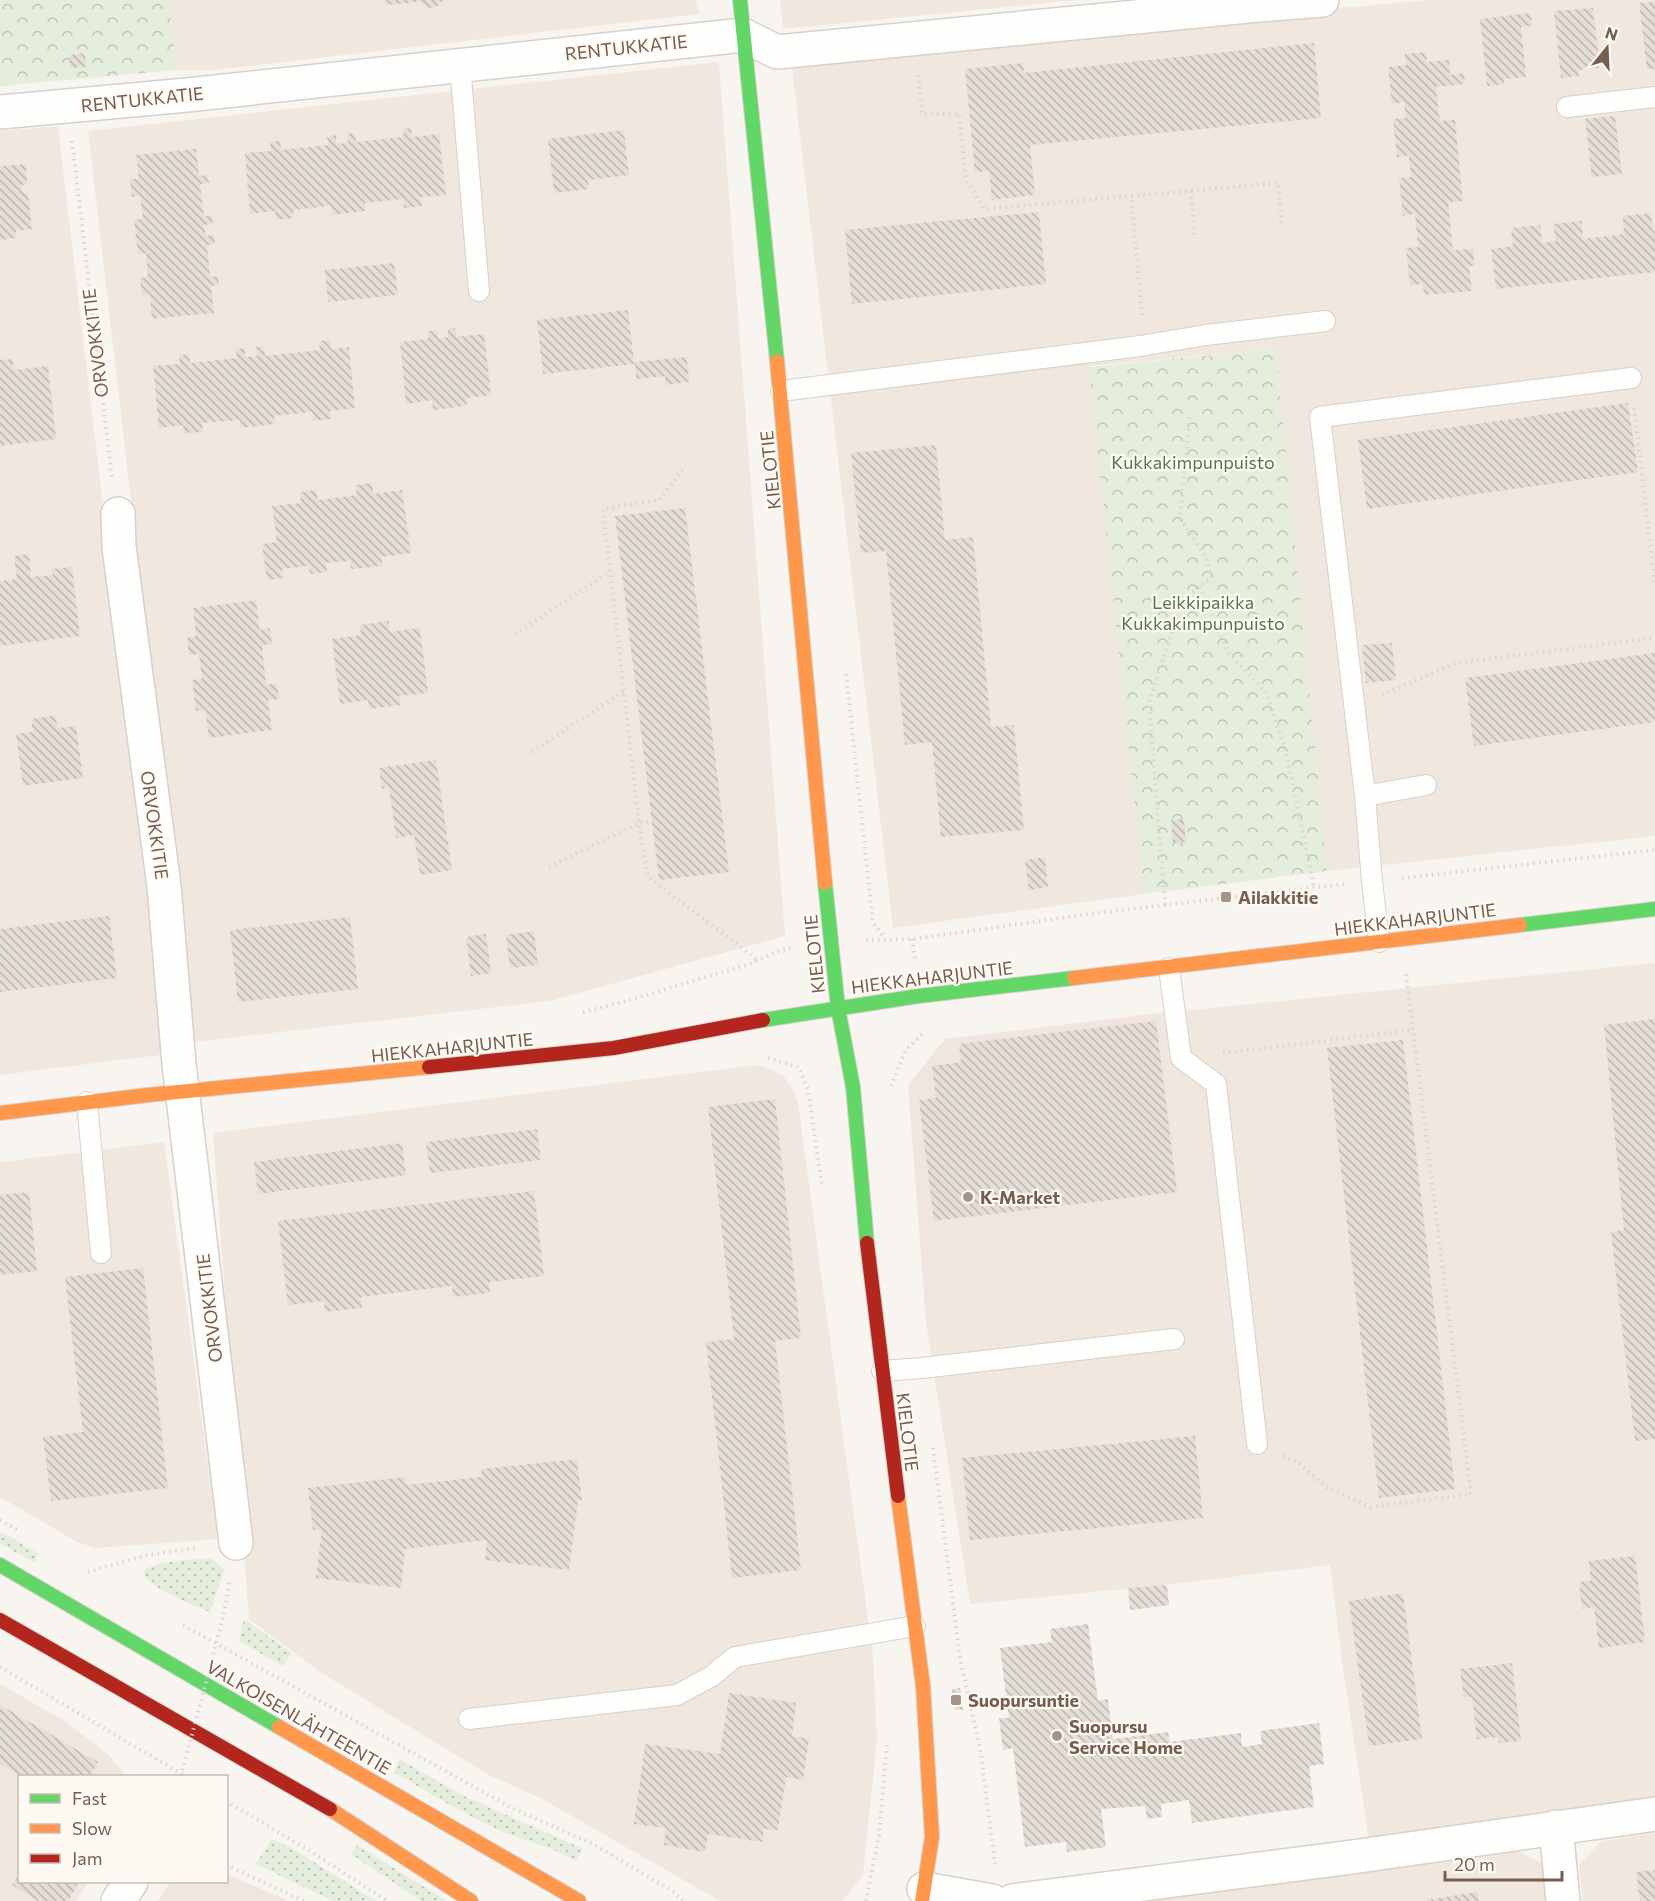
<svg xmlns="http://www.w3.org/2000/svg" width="1655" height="1901" font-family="Commissioner,sans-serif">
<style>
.residential{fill:#f0e8de}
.commercial{fill:#f1e6df}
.grass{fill:url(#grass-dots)}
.park{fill:url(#park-crowns)}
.building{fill:url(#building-back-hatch)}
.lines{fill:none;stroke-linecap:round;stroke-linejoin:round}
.lane-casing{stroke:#d6d1cb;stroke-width:22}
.street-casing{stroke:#d6d1cb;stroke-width:36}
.fast-casing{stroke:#d6d1ca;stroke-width:16}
.slow-casing{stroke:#d6d1ca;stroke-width:16}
.jam-casing{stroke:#d6d1ca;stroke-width:16}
.path{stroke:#dad5d0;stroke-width:4;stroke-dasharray:1.5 4.5;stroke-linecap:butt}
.lane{stroke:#fefefd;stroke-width:20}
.street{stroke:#fefefd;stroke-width:33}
.fast{stroke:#63d668;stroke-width:14}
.slow{stroke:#ff974d;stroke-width:14}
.jam{stroke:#b3261e;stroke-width:14}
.path-bridge{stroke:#dad5d0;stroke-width:4;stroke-dasharray:1.5 4.5;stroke-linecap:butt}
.poi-dot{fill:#a39489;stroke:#fefaf3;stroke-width:2}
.labels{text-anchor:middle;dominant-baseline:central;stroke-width:4.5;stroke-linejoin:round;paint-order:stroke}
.street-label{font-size:18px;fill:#755f51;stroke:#fefaf3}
.park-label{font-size:18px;fill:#55784a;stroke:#fefaf3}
.poi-label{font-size:18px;font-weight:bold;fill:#755f51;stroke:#fefaf3;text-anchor:start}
</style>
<defs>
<pattern id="grass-dots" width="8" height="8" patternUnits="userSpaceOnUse" patternTransform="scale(1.5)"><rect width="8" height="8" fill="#e5eedc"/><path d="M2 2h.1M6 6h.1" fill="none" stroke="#bec4b5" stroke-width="1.8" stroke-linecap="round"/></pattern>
<pattern id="park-crowns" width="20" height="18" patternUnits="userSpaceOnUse" patternTransform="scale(1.5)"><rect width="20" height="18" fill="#e5eedc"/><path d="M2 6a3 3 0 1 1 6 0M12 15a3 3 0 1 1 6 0" fill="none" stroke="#bec4b5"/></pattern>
<pattern id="building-back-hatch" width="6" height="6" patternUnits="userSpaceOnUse" patternTransform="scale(1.5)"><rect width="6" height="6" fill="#e4ded7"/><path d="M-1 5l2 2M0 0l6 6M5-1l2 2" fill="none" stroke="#bdb7b1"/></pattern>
</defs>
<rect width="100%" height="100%" fill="#f8f5f0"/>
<path class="residential" d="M169 0H696L699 14 215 70H176Z
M780 0H1078L783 29Z
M1427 0H1655V836L1327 871 1276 349 1090 366 1144 894 893 928 791 60Z
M719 62 785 936 550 1001 194 1042 88 131Z
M58 126 165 1029 160 1055 0 1075V131Z
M1655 963V1804L1369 1840 1342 1662 1330 1565 1167 1585 970 1604 926 1323 1192 1292 1160 1013Z
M757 1065 771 1069 784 1077 793 1089 798 1103 873 1656 877 1738 863 1875 842 1901H720L542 1799 489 1775 323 1674 249 1619 213 1133Z
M164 1142 218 1539 95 1548 77 1542 0 1497V1162Z
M0 1684 65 1721 111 1757 126 1776H20V1882H89L76 1901H0Z
M1655 1833V1901H1583L1579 1865 1601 1841Z
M1519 1851 1546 1866 1548 1901H1136Z"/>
<path class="commercial" d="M1160 1013 1192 1292 926 1323 908 1085 945 1039Z
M227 1874 288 1901H158L170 1882H226Z"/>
<path class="grass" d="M0 1531 39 1554 34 1563 0 1543Z
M212 1558 224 1570 210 1612C196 1607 157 1590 148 1580 145 1577 145 1576 144 1571 155 1560 196 1560 212 1558Z
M244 1619 292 1653 283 1666 239 1641Z
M399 1759 462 1795 583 1849 576 1861C552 1847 525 1841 499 1830 463 1814 429 1792 394 1773Z
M272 1839 298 1852 376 1901H333L256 1864Z
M357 1845 447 1901H421L351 1854Z"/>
<path class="park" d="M0 0H169L176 70 0 86Z
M1276 349 1327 871 1144 894 1089 367Z"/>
<path class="building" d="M385 0H417V2L385 5Z
M418 0H443L437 7 427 8Z
M1655 2V69H1647L1639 3Z
M1593 8 1600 68 1578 70 1579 76 1561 78 1554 11Z
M1531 13 1532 26 1521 27 1526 77 1504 79V84L1487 86 1480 19Z
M1314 43 1321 118 1030 145 1035 195 992 200 989 171 975 172 965 69 1023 63 1024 73Z
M1426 52 1427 62 1449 60 1450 75 1464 73 1465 84 1436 87 1440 121 1455 120 1463 201 1448 202 1453 250 1473 249 1475 266H1469L1472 291 1424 295 1423 284 1410 285 1406 248 1418 247 1415 214 1403 216 1399 178 1411 177 1409 156 1397 157 1393 119 1406 118 1404 102 1392 104 1388 67 1406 65 1405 54Z
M85 53 86 67 70 68 69 55Z
M1615 116 1622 174 1592 177 1585 119Z
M411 128 412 137 439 134 446 195 421 197 422 206 404 208 403 199 365 203V211L332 215 331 206 293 210 294 218 276 220 275 211 250 214 245 153 271 151 270 142 280 141 281 150 328 145 327 137 336 135V144L348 143 347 134 355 133 356 142 404 137 403 129Z
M624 130 629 175 588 180 589 189 554 193 548 139Z
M196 149 199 176 208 175 209 183 200 184 204 216H212L213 224 204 225 206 236 214 235 215 244 207 245 210 277 218 276 219 285 211 286 214 313 152 319 150 294 142 295 140 278 148 277 146 253 138 254 134 220 143 219 140 196 132 197 130 179H139L136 155Z
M26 164 27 185H22L23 193H28L32 229 16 231V238L0 240V166Z
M1039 212 1046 284 852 304 845 230Z
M1651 213 1653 231H1655V272L1496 289 1491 249 1513 246 1511 228 1540 225 1542 243 1556 241 1553 224 1582 221 1583 239 1624 234 1623 216Z
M394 263 398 295 328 302 325 270Z
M628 310 634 362 687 357 689 382 666 385 665 376 636 379 635 364 543 374 537 320Z
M455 328 456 337 484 334 491 395 466 398 467 406 433 410 432 400 406 404 400 342 428 339V331L437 330 438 339 448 337V329Z
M330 340 331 349 349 347 355 408 330 411 331 419 313 421 312 412 274 416 275 424 241 428 240 420 202 423 203 432 184 433 183 425 159 428 153 366 180 364 179 355 189 354 190 363 237 358 236 349 245 348V357L257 356 256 347 264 346 265 356 320 350 319 341Z
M12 359 14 370 48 366 56 439 0 446V360Z
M1628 403 1638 472 1367 509 1358 440Z
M936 445 945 540 973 537 991 727 1014 725 1024 830 941 837 932 742 905 745 886 551 861 553 851 453Z
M372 483 373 494 402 490 411 553 381 557 383 566 351 569 350 561 326 563 327 572 310 574 308 566 282 569 284 578 267 580 262 544 277 542 272 506 301 503 300 492 316 490 318 500 357 495 355 485Z
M685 508 729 872 659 880 615 516Z
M29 554 31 577 53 575 52 569 72 567 80 636 0 646V581L17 579 14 556Z
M256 600 260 630 270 628 272 644 262 645 266 685 277 683 279 699 268 700 272 730 209 738 205 710 196 711 192 680 202 679 199 654 189 655 187 638 196 636 193 608Z
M389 621 390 632 420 628 428 693 399 696 401 705 369 709 368 700 340 704 332 639 361 635 360 625Z
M1392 643 1396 680 1366 683 1362 645Z
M1655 653V722L1474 746 1465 678Z
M56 715 57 728 76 726 83 778 23 786 16 734 33 732 31 719Z
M436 760 452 870 420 875 414 835 396 838 389 787 382 789 379 768Z
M1184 819 1186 842 1173 843 1171 820Z
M1045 857 1048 887 1029 890 1025 860Z
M109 916 117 978 0 992V929Z
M350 917 358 989 238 1002 230 930Z
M534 931 538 965 510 968 506 935Z
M486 934 491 973 471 976 466 937Z
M1655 1019V1439L1635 1441 1611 1232 1624 1230 1604 1025Z
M1156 1021 1177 1192 934 1221 919 1100 936 1098 932 1066 961 1062 959 1044Z
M1403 1040 1455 1489 1379 1498 1327 1048Z
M775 1099 801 1338 775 1341 801 1570 732 1578 706 1342 734 1339 708 1107Z
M537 1129 541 1160 430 1173 426 1142Z
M402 1143 406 1175 258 1194 254 1162Z
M534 1191 544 1276 489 1282 490 1293 453 1297 452 1286 361 1297 362 1308 325 1312 324 1301 288 1305 278 1221Z
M29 1192 37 1271 0 1275V1195Z
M143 1268 168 1488 51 1501 43 1437 83 1432 65 1277Z
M1195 1436 1203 1518 970 1540 962 1458Z
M577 1459 582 1500 578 1501 569 1570 485 1560 487 1540 405 1549 401 1588 316 1578 322 1529 313 1530 308 1488 405 1477 406 1485 482 1477 481 1469Z
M1635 1556 1645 1642 1599 1648 1594 1607 1582 1609 1579 1582 1591 1581 1589 1561Z
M1167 1585 1169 1605 1130 1610 1128 1588Z
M1403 1593 1422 1739 1369 1746 1349 1601Z
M1088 1624 1098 1701 1108 1699 1113 1739 1168 1732 1170 1742 1241 1733 1242 1747 1262 1744 1260 1731 1319 1723 1324 1764 1309 1766 1314 1807 1192 1823 1189 1800 1161 1804 1162 1817 1147 1819 1145 1806 1101 1809 1106 1847 1067 1852 1066 1842 1025 1847 1013 1748 1003 1750 999 1718H1009L1000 1648 1052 1642 1050 1629Z
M1512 1663 1521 1741 1499 1743 1498 1737 1477 1739 1472 1697H1464L1460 1669Z
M960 1688 963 1710H955L952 1689Z
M729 1693 796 1703 792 1736 809 1739 803 1780 786 1777 778 1830 764 1829 762 1842 708 1834 705 1852 664 1845 666 1828 634 1824 645 1744 720 1754Z
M0 1705 98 1762 90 1776H21L0 1764Z
M1655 1870V1901H1640L1636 1872Z
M20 1872V1882H79L68 1901H38L12 1885Z
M1477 1892 1479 1901H1428L1427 1900Z"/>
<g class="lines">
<defs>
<path id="lane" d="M460 65 479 291
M1567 107 1655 97
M781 391 1140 346 1206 335 1325 321
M1365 796 1426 785
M1379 942 1372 881 1365 796 1320 417 1631 378
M1169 968 1181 1058 1216 1084 1257 1444
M87 1102 101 1253
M882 1371 922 1368 1174 1339
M469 1719 677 1695 712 1676 735 1657 915 1626"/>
<path id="street" d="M1248 6 1322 0
M0 112 187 95 743 35 777 52 1248 6 1247 0
M118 514 119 547 164 886 179 1064 236 1543
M1556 1827 1563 1901
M924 1889 992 1901
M118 1901 131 1882
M1012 1901 1352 1857 1655 1814"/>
<path id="fast" d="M740 0 777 361
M825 883 838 1008 853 1087 867 1243
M1520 925 1655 909
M763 1020 919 996 1074 978
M0 1565 279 1727"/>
<path id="slow" d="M777 361 825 883
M1074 978 1520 925
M0 1113 148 1095 429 1067
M898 1496 923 1686 932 1837 922 1901
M279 1727 579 1901
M330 1809 471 1901"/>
<path id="jam" d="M429 1067 614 1048 763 1020
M867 1243 898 1496
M0 1620 330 1809"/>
</defs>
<use href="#lane" class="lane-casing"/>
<use href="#street" class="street-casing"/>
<use href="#fast" class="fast-casing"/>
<use href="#slow" class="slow-casing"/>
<use href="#jam" class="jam-casing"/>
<path class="path" d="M918 75 922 114H959L966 180 985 209 1131 196
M72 141 112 479
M1191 191 1194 235
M1142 315 1131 196 1278 183 1282 227
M1634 408 1655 586
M683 470 659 500 603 509 639 823 648 877 759 961
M1199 587 1229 654 1266 692 1286 751 1314 887
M515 634 610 572
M846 674 873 923 884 937
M1382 695 1456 663 1655 638
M532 752 624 691
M549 867 639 823 651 821
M1402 878 1655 850
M1165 905 1149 702 1183 599 1212 577 1206 557 1180 518 1190 416
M912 939 915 960
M866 940 912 939 1097 913 1344 884
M583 1012C638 999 692 981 746 965 762 960 777 949 793 948
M1223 1053 1413 1030
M768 1058 799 1067 808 1090 822 1187
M891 1086 905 1051 922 1034
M933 1448 960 1658 981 1754 995 1864
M1283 1456 1299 1463 1327 1488 1371 1507 1471 1494 1406 974
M0 1520 18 1530
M88 1572 147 1555 199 1548
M224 1614 230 1579
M183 1625 512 1808 595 1845 674 1892 683 1901
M0 1667 185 1776
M226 1801 315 1854 387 1901
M226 1865 304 1901
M866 1901 879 1835 887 1744"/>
<use href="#lane" class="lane"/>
<use href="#street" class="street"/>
<use href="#fast" class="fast"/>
<use href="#slow" class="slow"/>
<use href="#jam" class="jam"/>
<path class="path-bridge" d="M181 1776 224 1614"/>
</g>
<g class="poi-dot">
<rect x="1220" y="891" width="12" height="12" rx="3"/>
<circle cx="968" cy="1197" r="6"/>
<rect x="950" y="1694" width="12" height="12" rx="3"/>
<circle cx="1057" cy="1736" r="6"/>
</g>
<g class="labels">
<g class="street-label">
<text transform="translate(626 47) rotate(-6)">RENTUKKATIE</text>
<text transform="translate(142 99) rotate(-6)">RENTUKKATIE</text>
<text transform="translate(95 343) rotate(-97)">ORVOKKITIE</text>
<text transform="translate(770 470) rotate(-96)">KIELOTIE</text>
<text transform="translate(155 825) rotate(82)">ORVOKKITIE</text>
<text transform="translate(1415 919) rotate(-7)">HIEKKAHARJUNTIE</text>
<text transform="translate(814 954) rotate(-96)">KIELOTIE</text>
<text transform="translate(932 977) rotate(-7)">HIEKKAHARJUNTIE</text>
<text transform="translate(452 1047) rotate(-6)">HIEKKAHARJUNTIE</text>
<text transform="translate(209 1308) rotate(-97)">ORVOKKITIE</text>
<text transform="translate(908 1432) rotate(83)">KIELOTIE</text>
<text transform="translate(299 1717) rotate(30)">VALKOISENLÄHTEENTIE</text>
</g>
<g class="park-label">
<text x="1193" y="462">Kukkakimpunpuisto</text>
<text x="1203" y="602">Leikkipaikka<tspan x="1203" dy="21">Kukkakimpunpuisto</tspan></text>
</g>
<g class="poi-label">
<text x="1238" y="897">Ailakkitie</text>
<text x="980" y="1197">K-Market</text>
<text x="968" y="1700">Suopursuntie</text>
<text x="1069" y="1726">Suopursu<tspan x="1069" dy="21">Service Home</tspan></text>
</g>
</g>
<rect x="18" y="1775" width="210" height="108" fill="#fefaf3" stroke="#c7bcb2" stroke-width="1.5"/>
<rect x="30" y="1794" width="30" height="9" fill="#63d668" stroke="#c7bcb2" stroke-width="1.5"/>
<text x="72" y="1805" font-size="18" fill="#755f51">Fast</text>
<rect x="30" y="1824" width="30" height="9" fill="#ff974d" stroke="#c7bcb2" stroke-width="1.5"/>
<text x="72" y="1835" font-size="18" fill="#755f51">Slow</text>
<rect x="30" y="1854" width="30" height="9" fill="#b3261e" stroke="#c7bcb2" stroke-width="1.5"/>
<text x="72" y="1865" font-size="18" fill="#755f51">Jam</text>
<g transform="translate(1607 48) rotate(18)" stroke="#fefaf3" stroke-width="4.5" paint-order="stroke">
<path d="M0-4.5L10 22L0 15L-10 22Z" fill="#755f51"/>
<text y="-9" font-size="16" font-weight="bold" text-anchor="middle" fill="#755f51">N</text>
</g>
<path d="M1445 1871v9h117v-9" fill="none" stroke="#755f51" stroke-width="3"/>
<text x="1454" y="1871" font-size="18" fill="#755f51" stroke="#fefaf3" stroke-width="4.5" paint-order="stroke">20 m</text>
</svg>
